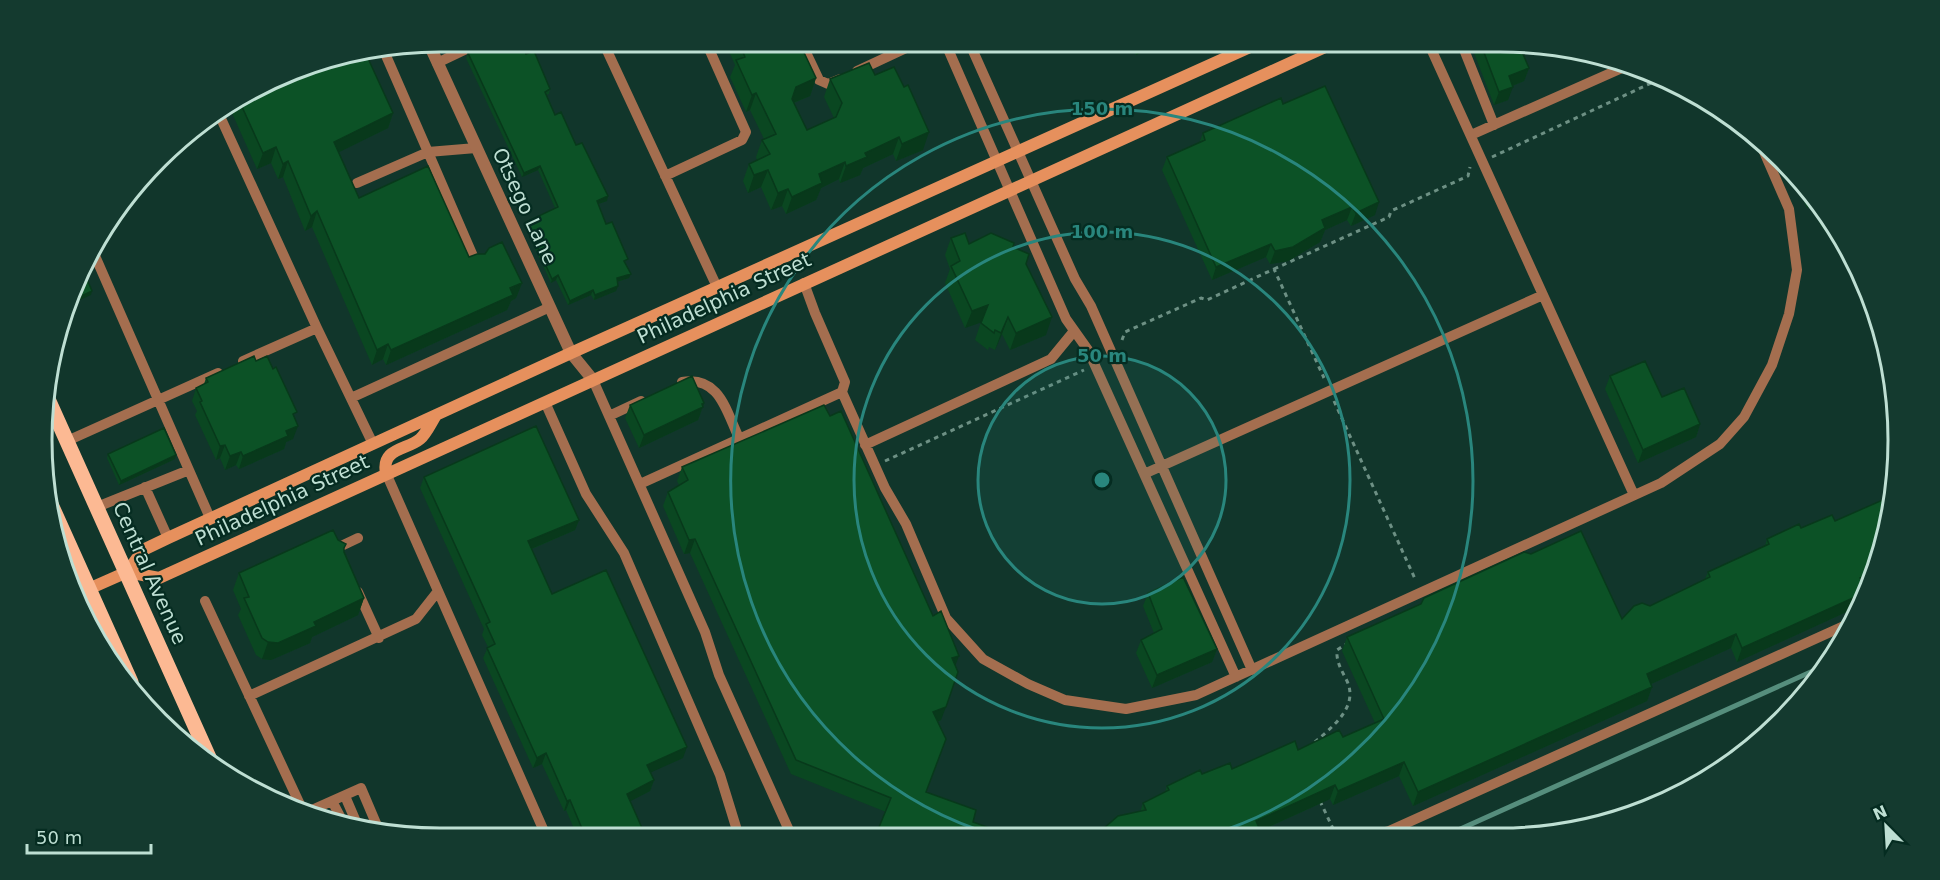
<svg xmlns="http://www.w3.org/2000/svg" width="1940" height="880" font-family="'DejaVu Sans',sans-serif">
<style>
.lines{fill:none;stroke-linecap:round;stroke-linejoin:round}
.stream{stroke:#568e7d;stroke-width:5}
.path{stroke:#6d9084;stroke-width:3;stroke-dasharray:4.5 4.5;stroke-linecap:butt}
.service{stroke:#a46e4f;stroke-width:10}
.minor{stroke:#a46e4f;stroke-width:12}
.secondary{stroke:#e6905d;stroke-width:12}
.primary{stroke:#fcb993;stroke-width:15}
.wall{fill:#0a4721}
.shaded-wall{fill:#08391b}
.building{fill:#0c5226;stroke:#08391b;stroke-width:1.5}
.ring{fill:none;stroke:#29867d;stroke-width:3}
.labels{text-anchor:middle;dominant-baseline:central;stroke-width:4.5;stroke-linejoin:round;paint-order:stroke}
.street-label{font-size:20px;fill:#bedfd3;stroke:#052c21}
.rim{fill:none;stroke:#bedfd3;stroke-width:3}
.centre{fill:#29867d;stroke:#052c21;stroke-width:3}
.ring-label{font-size:18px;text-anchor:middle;font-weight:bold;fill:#29867d;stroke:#052c21;stroke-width:4.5;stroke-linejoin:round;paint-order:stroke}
</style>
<rect width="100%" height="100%" fill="#11362b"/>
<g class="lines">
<path class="stream" d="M1447 835 1824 666"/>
<path class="path" d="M1492 157 1662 78
M1274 269 1389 217 1391 211 1468 176 1470 167
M1122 340 1125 332 1201 298 1207 300 1274 269 1324 378
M1334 401 1416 581
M885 461 1084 370
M1315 742C1332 727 1359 707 1347 681 1342 671 1336 662 1337 650L1348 643
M1320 801 1336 835"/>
<path class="service" d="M603 42 717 287
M801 42 819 80 828 84 840 79
M948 42V49L1066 319 1088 350 1236 677
M969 42 1075 279 1091 306 1252 670
M1428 42 1634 495
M1461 42 1494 125
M384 51 428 152 476 148
M437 63 481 42
M857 71 919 42
M218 112 317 328 373 444
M1471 135 1631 64
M665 176 742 140 746 132 706 42
M357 183 428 152 476 263
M92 249 210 518
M804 283 815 313 845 382 842 392 885 488 906 524 946 618 983 659 1028 684 1065 700 1126 709 1196 695 1661 483 1720 444 1744 417 1772 365 1789 314 1797 270 1789 209 1758 138
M243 361 317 328
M593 380 705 632 719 675 792 837
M682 382C720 376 726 411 739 438
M351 398 550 307
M545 402 586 494 624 553 720 775 736 827 732 837
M609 416 641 401
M67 441 218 373
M865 445 1051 359 1074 331
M386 473 547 838
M1144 474 1543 295
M640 484 842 392
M145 487 168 538
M97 507 189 470
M338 550 337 548 358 538
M358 592 379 638
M205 601 304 813
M101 646 112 641
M249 696 416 619 438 591
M345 796 357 824
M332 801 343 822
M305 813 361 788 378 828
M1373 835 1389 831 1846 625"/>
<path class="minor" d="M429 44 571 353 593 380"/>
<path class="secondary" d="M386 473C381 448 407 450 420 439 426 434 431 423 436 415
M127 572 159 578 1336 42
M75 595 127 572 143 550 168 538 571 353 1261 42"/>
<path class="primary" d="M48 399 212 764
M45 491 131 682"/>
</g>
<path class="wall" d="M729 42H799L816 78 810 96 794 103 807 130 834 118 824 97 830 79 875 75 923 150 896 161 893 154 863 168 860 175 840 183 839 179 821 188 816 200 786 214 782 206 771 210 761 187 748 193 743 181 749 164 757 160 756 157 762 140 764 139 750 110 746 112 730 77 735 65 727 47Z
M1129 42H1163L1136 55Z
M1472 42H1500L1529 68 1524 81 1512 86 1508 100 1494 105 1471 45Z
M468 53 526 54 550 89 549 94 546 95 555 115 576 145 607 201 598 204 606 224 626 263 629 278 617 282 616 291 594 300 591 295 568 305 556 280 551 283 525 226 526 222 555 208 538 170 522 177 466 58Z
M241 95 393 113 388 128 339 152 359 198 469 257 522 283 516 298 511 301 507 310 386 365 383 359 372 365 312 227 305 231 283 177 278 179 271 163 257 169 228 104Z
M1283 104 1375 215 1351 226 1347 220 1325 230 1320 242 1288 261 1270 264 1266 257 1212 280 1162 170 1167 157 1199 143 1203 133Z
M1790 170 1816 198 1844 243 1831 239 1820 224 1814 205 1807 208Z
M951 238 969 244 1013 247 1026 264 1046 335 1010 350 1002 334 995 350 989 347 988 350 975 340 981 322 965 328 945 283 950 269 945 255Z
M256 361 295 418 293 439 286 442 284 449 239 469 236 465 225 470 220 458 216 460 195 415 197 411 192 401 196 388 204 384 206 378Z
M1610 376 1662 397 1700 424 1696 437 1638 463 1605 389Z
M704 403 698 420 639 448 625 418 630 405Z
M108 454 175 459 119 485 107 458Z
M682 467 933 616 956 666 941 720 938 722 886 812 791 774 690 553 684 554 663 506 668 492 679 485 677 481Z
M424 477 579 520 575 530 532 549 552 594 683 758 650 772 654 780 650 791 630 801 646 837 578 838 566 810 564 811 542 764 533 768 483 658 488 647 482 635 484 629 420 488Z
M1835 521 1877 568 1867 586 1864 587 1865 590 1855 608 1737 662 1731 648 1651 684 1652 687 1647 701 1413 806 1399 776 1333 805 1330 799 1260 831 1140 812 1143 803 1165 792 1167 786 1202 774 1232 769 1343 737 1375 723 1342 651 1347 637 1622 619 1705 579 1708 572 1765 546 1767 539 1801 528Z
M338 540 344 550 364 598 358 615 312 637 310 643 271 660 262 659 256 655 238 615 241 609 233 590 239 573Z
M1148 593 1217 649 1212 662 1152 688 1136 653 1141 640 1154 633 1143 606Z"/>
<path class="shaded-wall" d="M1141 42H1163L1136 55Z
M1529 68 1524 81 1504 89 1509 76Z
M816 78 810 96 790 104 796 87Z
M1513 87 1508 100 1494 105 1499 92Z
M756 93 750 110 746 112 752 95Z
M393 113 388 128 329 157 334 142Z
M929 132 923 150 896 161 902 144Z
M899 137 893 154 863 168 860 175 840 183 846 166 865 153Z
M276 147 271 163 257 169 263 153Z
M288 161 283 177 278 179 283 164Z
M845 162 839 179 821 188 816 200 786 214 792 197 819 174Z
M540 166 538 170 522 177 524 173Z
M768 170 761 187 748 193 754 175Z
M788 189 782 206 771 210 778 193Z
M1812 194 1816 198 1814 205 1807 208Z
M608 196 607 201 595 205 597 201Z
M1379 202 1375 215 1351 226 1356 213Z
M1352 207 1347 220 1325 230 1320 242 1288 261 1270 264 1275 251 1322 220Z
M317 211 312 227 305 231 311 216Z
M1271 244 1266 257 1212 280 1216 267Z
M631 274 629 278 616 282 617 278Z
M558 275 556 280 551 283 552 279Z
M522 283 516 298 511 301 507 310 386 365 391 350Z
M618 286 616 291 594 300 595 295Z
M593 290 591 295 568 305 570 301Z
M92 291 91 295 71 304 73 300Z
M988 305 982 322 965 328 972 311Z
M1008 317 1002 334 995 350 1001 333Z
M1052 317 1046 335 1010 350 1016 333Z
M388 344 383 359 372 365 377 350Z
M704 403 698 420 639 448 644 435Z
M1700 424 1696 437 1638 463 1643 450Z
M298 426 293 439 286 442 284 449 239 469 243 456 286 431Z
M225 445 220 458 216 460 220 446Z
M241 452 236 465 225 470 230 456Z
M176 455 175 459 119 485 121 481Z
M579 520 575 530 524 552 528 541Z
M695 539 690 553 684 554 689 540Z
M1875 571 1867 586 1855 592 1860 578Z
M1864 593 1855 608 1737 662 1742 648Z
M364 598 358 615 312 637 310 643 271 660 262 659 268 642Z
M1736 634 1731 648 1642 688 1647 674Z
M1217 649 1212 662 1152 688 1157 675Z
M959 656 954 669 952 658Z
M1652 687 1647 701 1413 806 1418 792Z
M946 707 941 720 928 726 933 712Z
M687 747 683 758 643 776 647 765Z
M546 753 542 764 533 768 537 758Z
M1404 762 1399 776 1333 805 1338 791Z
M654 780 650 791 623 805 627 794Z
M1335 785 1330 799 1251 835 1256 821Z
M570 800 566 810 564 811 567 801Z"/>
<path class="building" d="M492 42H522L526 54 534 51 550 89 545 92 555 115 561 112 576 145 582 143 608 196 597 201 606 224 612 222 628 259 624 261 631 274 617 278 618 286 595 295 593 290 570 301 558 275 552 279 526 222 558 207 540 166 524 173 468 53Z
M739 42H799L816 78 796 87 792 99 807 130 836 117 842 103 830 79 869 63 875 75 894 67 904 87 908 85 929 132 902 144 899 137 865 153 867 157 846 166 845 162 819 174 822 183 792 197 788 189 778 193 768 170 754 175 749 164 770 154 762 140 776 134 756 93 752 95 736 60 745 57Z
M1480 42H1500L1519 45 1529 68 1509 76 1513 87 1499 92Z
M366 54 393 113 334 142 359 198 428 166 469 257 477 254H485L489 248 502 242 522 283 510 288 513 295 391 350 388 344 377 350 317 211 311 216 288 161 283 164 276 147 263 153 238 98 241 95 312 63Z
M1325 86 1379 202 1356 213 1352 207 1322 220 1325 228 1293 247 1275 251 1271 244 1216 267 1167 157 1205 140 1203 133 1281 98 1283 104Z
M965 233 969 244 991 233 1014 243 1013 247 1029 254 1026 264 1052 317 1016 333 1008 317 1001 333 995 330 994 333 981 323 988 305 972 311 951 266 960 261 951 238Z
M84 272 92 291 73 300Z
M254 356 256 361 267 356 273 369 276 367 297 412 293 414 298 426 286 431 288 436 243 456 241 452 230 456 225 445 220 446 200 402 202 401 196 388 208 382 206 378Z
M1645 361 1662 397 1684 388 1700 424 1643 450 1610 376Z
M692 376 704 403 702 404 703 407 644 435 630 405Z
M824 405 830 416 841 411 933 616 941 611 959 656 952 658 958 672 946 707 933 712 946 739 926 792 976 810 973 822 1012 836 875 837 891 798 796 760 695 539 689 540 668 492 688 480 682 467Z
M536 426 579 520 528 541 552 594 606 570 687 747 647 765 654 780 627 794 646 837 586 838 570 800 567 801 546 753 537 758 487 648 495 644 486 624 490 622 424 477Z
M164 428 176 455 121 481 108 454Z
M1894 495 1877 568 1875 571 1860 578 1865 590 1864 593 1742 648 1736 634 1647 674 1652 687 1418 792 1404 762 1338 791 1335 785 1256 821 1262 835 1087 836 1104 828 1118 816 1146 810 1143 803 1169 790 1167 786 1200 770 1202 774 1230 763 1232 769 1295 741 1298 750 1339 730 1343 737 1384 719 1347 637 1421 604 1424 598 1524 552 1531 554 1581 531 1622 619 1634 606 1642 603 1650 606 1710 577 1708 572 1769 544 1767 539 1799 524 1801 528 1832 515 1835 521Z
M333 530 338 540 346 544 344 548V552L364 598 314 622 316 626 278 643 268 642 262 638 244 598 249 597 239 573Z
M1183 577 1217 649 1157 675 1141 640 1162 629 1148 593Z"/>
<circle cx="1102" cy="480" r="124" fill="#29867d" fill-opacity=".12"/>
<g class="ring">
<circle cx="1102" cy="480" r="124"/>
<circle cx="1102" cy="480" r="248"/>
<path d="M997 836A371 371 0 1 1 1210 835"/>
</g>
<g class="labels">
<g class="street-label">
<text transform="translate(525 206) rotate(65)">Otsego Lane</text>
<text transform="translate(724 298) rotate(-25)">Philadelphia Street</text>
<text transform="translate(282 500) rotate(-25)">Philadelphia Street</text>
<text transform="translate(150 573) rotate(66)">Central Avenue</text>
</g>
</g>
<path d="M0 0H1940V880H0ZM440 52H1500A388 388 0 0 1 1888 440V440A388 388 0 0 1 1500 828H440A388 388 0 0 1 52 440V440A388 388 0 0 1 440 52Z" fill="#143a2f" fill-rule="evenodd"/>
<path class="rim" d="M440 52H1500A388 388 0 0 1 1888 440V440A388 388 0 0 1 1500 828H440A388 388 0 0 1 52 440V440A388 388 0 0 1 440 52Z"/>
<circle cx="1102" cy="480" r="9" class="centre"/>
<g class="ring-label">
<text x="1102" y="115">150 m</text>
<text x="1102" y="238">100 m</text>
<text x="1102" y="362">50 m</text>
</g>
<g transform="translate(1886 826) rotate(336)" stroke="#052c21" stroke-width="4.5" paint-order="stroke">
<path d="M0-4.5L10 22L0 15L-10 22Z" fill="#bedfd3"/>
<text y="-9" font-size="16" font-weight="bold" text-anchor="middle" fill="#bedfd3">N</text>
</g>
<path d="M27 844v9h124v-9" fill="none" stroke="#bedfd3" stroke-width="3"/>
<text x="36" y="844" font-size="18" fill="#bedfd3" stroke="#052c21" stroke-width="4.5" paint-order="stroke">50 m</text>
</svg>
